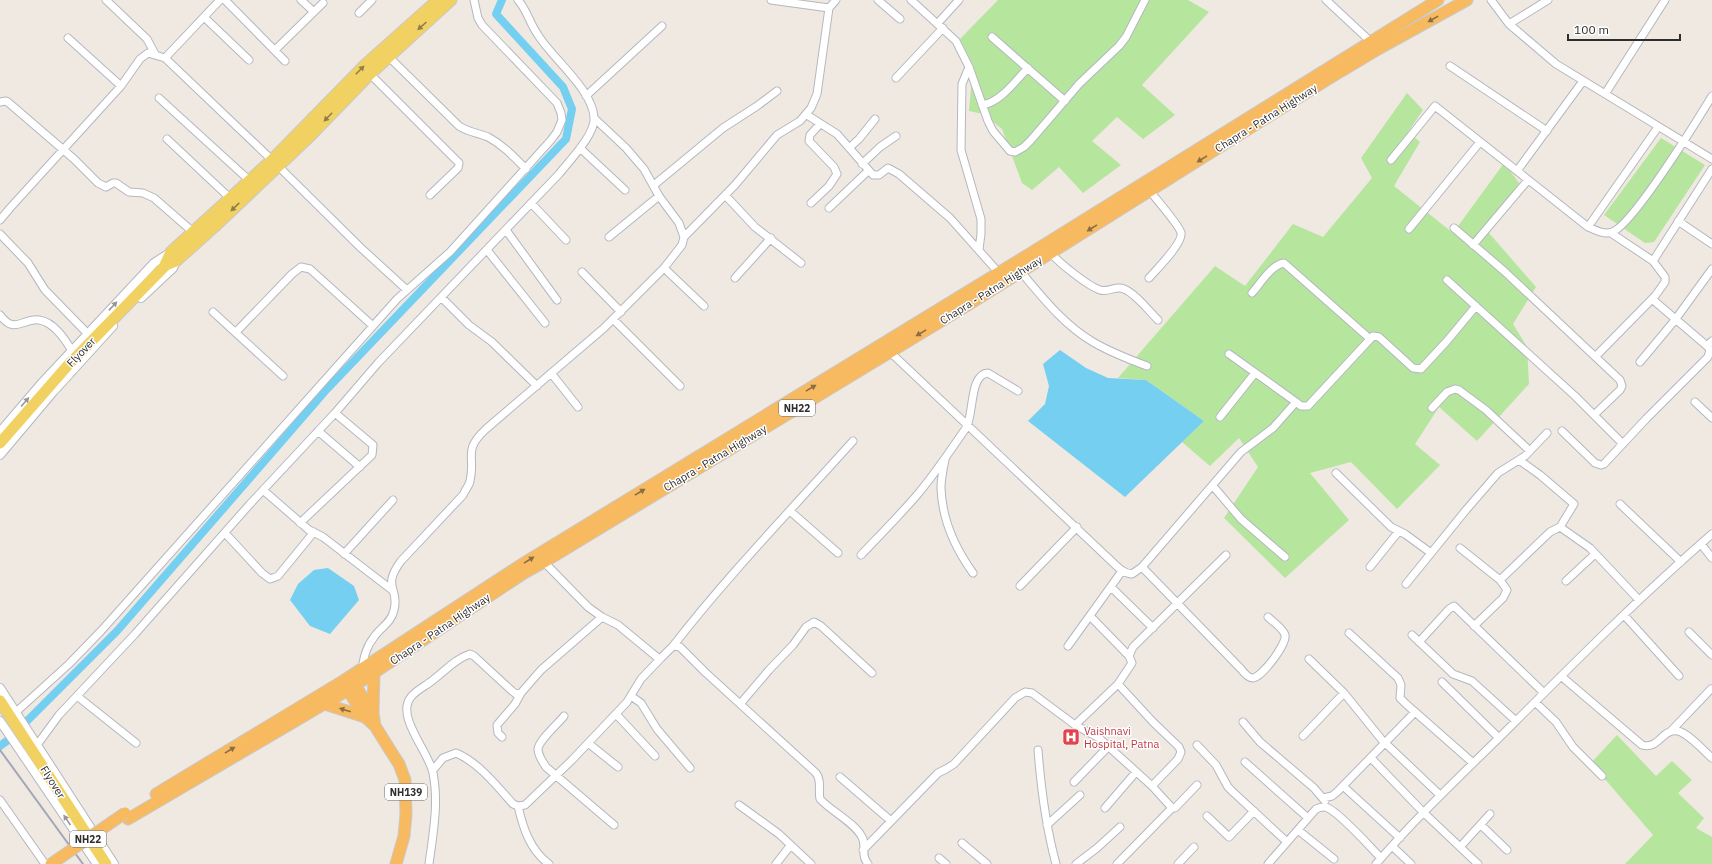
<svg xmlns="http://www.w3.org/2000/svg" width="1712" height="864" font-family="'IBM Plex Sans',sans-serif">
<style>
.green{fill:#b6e59e}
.water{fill:#75cff0}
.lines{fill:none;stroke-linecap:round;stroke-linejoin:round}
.canal{stroke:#75cff0;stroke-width:8}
.minor-casing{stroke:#b4b7c1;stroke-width:9}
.tertiary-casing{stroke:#b4b7c1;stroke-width:10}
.primary-casing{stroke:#c9c9c9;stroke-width:13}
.trunk-casing{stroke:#c9c9c9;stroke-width:13}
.minor{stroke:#fff;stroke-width:7}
.tertiary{stroke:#fff;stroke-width:8}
.primary{stroke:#f2d163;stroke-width:11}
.trunk{stroke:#f8ba60;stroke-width:11}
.rail{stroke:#a3a6b8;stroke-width:2}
.trunk-bridge-casing{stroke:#c9c9c9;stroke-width:13;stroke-linecap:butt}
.trunk-bridge{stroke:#f8ba60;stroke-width:11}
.oneway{fill:#896d44}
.oneway2{fill:#908048}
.oneway3{fill:#969696}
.labels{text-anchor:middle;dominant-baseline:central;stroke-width:3;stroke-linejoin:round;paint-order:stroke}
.shield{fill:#fff;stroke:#6d6d6d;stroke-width:1}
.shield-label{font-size:10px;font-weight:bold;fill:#2e2e2e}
.street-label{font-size:11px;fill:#2e2e2e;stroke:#fff}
.health-label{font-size:11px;fill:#be3a42;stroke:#fff;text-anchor:start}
</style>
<rect width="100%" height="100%" fill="#efe9e1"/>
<path class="green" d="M998 0H1188L1209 12 1142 85 1175 115 1143 139 1117 117 1092 141 1121 165 1083 193 1059 167 1032 190 1022 183 1002 129 983 114 969 111 973 65 960 39Z
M1407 93 1423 110 1408 132 1420 142 1394 186 1453 233 1504 163 1519 183 1488 232 1536 287 1513 324 1527 347 1529 384 1477 441 1439 407 1415 444 1440 465 1397 509 1351 462 1310 473 1349 520 1285 578 1224 518 1258 467 1239 438 1210 466 1182 442 1204 421 1146 380 1118 378 1215 266 1245 286 1293 224 1323 237 1372 178 1361 158Z
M1661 138 1705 165 1654 242 1645 243 1604 215Z
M1617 735 1656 776 1672 761 1692 780 1678 793 1704 818 1696 828 1712 837V864H1625L1653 835 1591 763Z"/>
<path class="water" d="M1060 350 1086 368 1108 378 1146 380 1204 421 1125 497 1028 421 1045 404 1049 386 1043 364Z
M328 568 354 586 359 600 330 634 310 626 290 600 298 584 314 570Z"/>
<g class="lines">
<path class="canal" d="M0 746 8 740 117 631 327 389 566 139 572 109 563 87 496 14 502 0"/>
<defs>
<path id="minor" d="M106 0 147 39 155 54
M225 0 285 61
M301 0 314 12
M771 0 829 8
M878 0 900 19
M911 0 956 41 969 67 988 121 993 131 1010 151 1015 152 1024 147 1031 140 1079 84 1119 46 1126 37 1145 0
M1326 0 1370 41
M1491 0 1509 24 1556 64 1712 159
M359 13 372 0
M204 17 249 60
M937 24 959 0
M1509 24 1548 0
M992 37 1065 101
M68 38 121 86
M275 50 323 3
M389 57 459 126C468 132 478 133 488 137 503 145 514 157 526 169
M165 58 220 0
M1450 66 1547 131
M969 67 962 84 961 150 981 219V234L979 249
M370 74 459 163 458 168 430 195
M896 78 943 28
M1605 94 1665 0
M586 96 662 26
M159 98 250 181
M0 102 6 101 9 103 74 159 98 183 106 187 113 183H116L129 192 143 193 154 198 193 232
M982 105C1001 102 1015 81 1028 68
M807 115 837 134 873 175H879L888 168 899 174 950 218 999 273
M167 139 231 199
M580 148 625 190
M849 148 859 139 875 119
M1391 160 1435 106 1588 227C1596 230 1603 235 1612 232 1632 226 1698 119 1712 96
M862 164 880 147 896 136
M1517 171 1583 81
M654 185 723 128 757 106 777 91
M725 195 755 227 801 263
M531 203 566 240
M811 203 829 186 837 174 834 167 809 141 810 135 820 124
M829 208 868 171
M0 220 10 208 121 86 140 59 148 53 165 58 272 160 361 248 407 290
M1678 221 1712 244
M1588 227 1658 127
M1454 228 1504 271 1620 380 1622 386 1620 390 1594 415
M1409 229 1480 142
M506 230 557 300
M0 234 28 263 45 290 88 334
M609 237 659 196
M684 237 735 185 777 135 800 121 811 108 817 94 829 8 836 0
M1473 245 1528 180
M487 250 545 323
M1051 253C1059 263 1088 286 1100 290 1108 293 1116 285 1124 289 1135 293 1149 311 1158 320
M1653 261 1712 169
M664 268 704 306
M582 272 621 312
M1021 272C1043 298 1064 325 1093 342 1110 352 1128 359 1147 366
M735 278 771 238
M1149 278C1156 270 1183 243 1181 233 1180 226 1156 199 1150 191
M1447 280 1575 396 1623 444
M1252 293C1260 284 1271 265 1284 263L1369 338
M441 297 469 325 492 342 537 386
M1652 299 1707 346 1712 341
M213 312 283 376
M0 315C15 335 22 318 39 320 54 322 65 339 72 351
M613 319 680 386
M236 332 292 274 301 267 310 269 373 326
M890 352 1106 556C1114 563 1121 573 1132 574L1142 567 1241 452 1273 428 1296 402
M1229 354 1296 402 1301 406H1308L1373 336 1379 337 1413 368 1421 369 1447 341 1476 306
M1596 356 1655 296 1665 282V277L1653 261 1611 233
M1640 362 1675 320 1712 269
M551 373 578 407
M1695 402 1712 418
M1432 408 1447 392 1455 389 1459 390 1486 410 1530 451
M1220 417 1255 373
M318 431 360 467
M1562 431 1595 463 1601 465 1604 464 1646 419 1708 357 1710 350 1707 346
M945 460C943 469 941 479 941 488 942 519 955 548 973 573
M1519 460 1540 475 1574 504 1560 527
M1336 473 1391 527 1405 534 1431 553
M1213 486 1241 519 1285 557
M263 490 309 530 323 537 392 590
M1620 504 1681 562
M790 511 838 553
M300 523 372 455 373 445 335 413
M225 533 262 573 270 579 278 576 314 532
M1701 544 1712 558
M1460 548 1500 580 1507 590 1503 598 1474 626
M344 554 393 500
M861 555C880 535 899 516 917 495 935 474 950 451 966 428 974 416 969 374 988 373L1018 391
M1142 567 1241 669C1244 673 1248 678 1253 678 1262 677 1287 644 1285 635 1283 628 1273 622 1268 617
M1370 567 1399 531
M1500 580 1550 532 1560 527 1590 548 1639 600
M1566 581 1595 554
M1406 584 1466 510 1498 473 1525 456 1547 433
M1020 586 1077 527
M1111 587 1153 628
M1624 615 1679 676
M602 617 618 625 658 658H661L673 646 680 647 706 673 816 773C822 781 818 790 820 799 832 812 854 822 862 837 867 846 860 854 868 864
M1091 617 1129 656
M1689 632 1712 655
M1349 633 1398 678 1401 685 1400 698 1406 704 1473 763
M1412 635 1453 674 1472 681 1516 721
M1419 642 1449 609 1454 606 1544 693
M673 646C729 574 792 509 853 441
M1068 646 1122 571
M1309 659 1344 693 1382 740 1440 795
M362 669C364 657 366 647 374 637 380 628 392 622 394 610 400 588 381 588 401 561L463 495C465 490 469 486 470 481 476 457 462 451 486 429L604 328 664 268 682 245 684 237 679 223 659 196 644 169 626 148 594 118
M1561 676 1642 745C1659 750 1662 728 1678 731 1688 733 1704 751 1712 758
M1442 682 1499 738
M1118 684 1132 663 1129 656 1133 647 1226 555
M77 696 136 743
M631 696 641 703 657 729 690 768
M1535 702 1556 722 1573 747 1602 776
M741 703 769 670 793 645 806 627 814 622 821 626 872 673
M16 712 69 664 101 631 397 299 450 252 551 140 557 132 562 120 561 113 557 103 482 25 478 18 474 0
M616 714 655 756
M564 716C558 724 539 740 538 749 538 756 543 762 546 767L614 825
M1243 722 1260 742 1314 788 1325 801
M1075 725 1118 684 1153 722 1179 747 1181 752 1178 759 1152 786
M1671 731 1711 689
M1303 736 1344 693
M502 737 498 733 497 725 515 704 521 693
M588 743 618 767
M37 745 59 715 135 634 250 504 335 413 378 363 559 174C569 161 596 134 594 117 592 89 552 58 538 35 530 24 527 10 518 0
M1197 745 1216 765 1228 787 1233 792 1287 842
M1038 750C1041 789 1046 827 1056 864
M1371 758 1423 812 1478 864
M1245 762 1308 818
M433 770 443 758 456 753C478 762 497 786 513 804L518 806 525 805 572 760 627 702 641 679 661 658
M840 777 891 821
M1074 782 1108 747
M1343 786 1400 838
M1323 798 1332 796 1337 792 1415 712
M0 800 45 864
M739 805 779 834 811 864
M518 806C523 828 530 850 549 864
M1105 808 1136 772
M1172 808H1175L1197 785
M1207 816 1229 837 1254 811
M1047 825 1080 795
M1481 825 1507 850
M1298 830 1334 859
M962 843 987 864
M1392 846 1411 864
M1460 847 1490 814
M863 850 938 773 946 769 954 764 1015 698 1025 692 1032 693 1075 725 1099 738 1152 786 1172 808 1117 864
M939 858 946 864
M429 864C433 834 439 803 433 773 429 752 395 716 411 697 416 690 426 686 433 680 445 671 455 659 470 654L474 656 512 691 516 694 521 693 541 670 602 617 588 607 544 562
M776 864 790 846
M1076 864 1097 848 1120 827
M1178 864 1194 847
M1268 864 1316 809C1320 807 1324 806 1328 808 1342 815 1369 846 1381 858
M1376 864C1420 813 1469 768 1516 721 1580 657 1644 593 1712 534"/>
<path id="tertiary" d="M141 298 173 268 176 261
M0 432 40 385 154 263 171 252
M0 455 53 392 113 326
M0 688 114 864
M0 721 97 864"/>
<path id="primary" d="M166 265 176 261 214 227 310 136 370 74 451 0
M0 443 69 364 164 267 171 252 272 160 366 64 438 0
M0 701 106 864"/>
<path id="trunk" d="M351 679 373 713 375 726
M344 684 365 717 375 726 390 750 399 764 405 780 406 814 404 836 396 864
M325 704 365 717
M373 713 374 673
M156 794 343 681 524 563 1031 253 1438 0
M128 819 348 690 524 573 544 562 971 303 1328 79 1380 48 1467 0"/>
</defs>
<use href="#minor" class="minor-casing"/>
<use href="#tertiary" class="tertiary-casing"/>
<use href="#primary" class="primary-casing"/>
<use href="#trunk" class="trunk-casing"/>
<use href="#minor" class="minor"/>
<use href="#tertiary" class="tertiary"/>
<use href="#primary" class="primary"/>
<use href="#trunk" class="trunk"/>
<path class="rail" d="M0 750 83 864"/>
<defs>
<path id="trunk-bridge" d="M51 864 125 813"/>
</defs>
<use href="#trunk-bridge" class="trunk-bridge-casing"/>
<use href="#trunk-bridge" class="trunk-bridge"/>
</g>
<defs><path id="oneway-solid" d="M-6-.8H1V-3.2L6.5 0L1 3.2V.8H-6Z"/></defs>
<g class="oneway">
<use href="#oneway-solid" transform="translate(1433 19) rotate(151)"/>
<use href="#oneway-solid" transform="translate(1202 159) rotate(148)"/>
<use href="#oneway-solid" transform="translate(1092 228) rotate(148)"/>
<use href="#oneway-solid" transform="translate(921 333) rotate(149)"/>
<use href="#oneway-solid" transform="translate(811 388) rotate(-31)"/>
<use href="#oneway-solid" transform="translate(640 492) rotate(-31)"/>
<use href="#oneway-solid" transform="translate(529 560) rotate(-32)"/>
<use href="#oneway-solid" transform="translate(345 710) rotate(-163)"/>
<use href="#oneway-solid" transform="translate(230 750) rotate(-31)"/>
</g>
<g class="oneway2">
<use href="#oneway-solid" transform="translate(422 26) rotate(138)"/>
<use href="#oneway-solid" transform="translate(360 70) rotate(-45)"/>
<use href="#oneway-solid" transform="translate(328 117) rotate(134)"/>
<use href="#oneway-solid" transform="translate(235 207) rotate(136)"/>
</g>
<g class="oneway3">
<use href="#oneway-solid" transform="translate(113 306) rotate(-47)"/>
<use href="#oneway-solid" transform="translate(25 402) rotate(-49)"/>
<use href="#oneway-solid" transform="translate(67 820) rotate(-124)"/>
</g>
<defs>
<symbol id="hospital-square" viewBox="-11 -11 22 22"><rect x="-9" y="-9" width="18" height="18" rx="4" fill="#e0444e" stroke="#fff"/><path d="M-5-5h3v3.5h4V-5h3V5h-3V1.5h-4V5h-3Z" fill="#fff"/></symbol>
</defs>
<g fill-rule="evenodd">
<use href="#hospital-square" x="1061" y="727" width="20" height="20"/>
</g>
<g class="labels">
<g class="shield">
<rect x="779" y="400" width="36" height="16" rx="3"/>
<rect x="385" y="784" width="42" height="16" rx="3"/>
<rect x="70" y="831" width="36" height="16" rx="3"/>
</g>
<g class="shield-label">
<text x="797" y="408">NH22</text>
<text x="406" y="792">NH139</text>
<text x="88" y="839">NH22</text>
</g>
<g class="street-label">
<text transform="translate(1266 118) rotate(-32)">Chapra - Patna Highway</text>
<text transform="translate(991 290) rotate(-32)">Chapra - Patna Highway</text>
<text transform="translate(81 352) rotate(-46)">Flyover</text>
<text transform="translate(715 458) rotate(-31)">Chapra - Patna Highway</text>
<text transform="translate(440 629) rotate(-34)">Chapra - Patna Highway</text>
<text transform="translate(53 782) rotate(58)">Flyover</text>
</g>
<g class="health-label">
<text x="1084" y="731">Vaishnavi<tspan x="1084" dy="13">Hospital, Patna</tspan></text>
</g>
</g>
<path d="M1568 34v6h112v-6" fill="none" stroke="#2e2e2e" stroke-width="2"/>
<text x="1574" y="34" font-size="12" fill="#2e2e2e" stroke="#ffffff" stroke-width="3" paint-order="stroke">100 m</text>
</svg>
